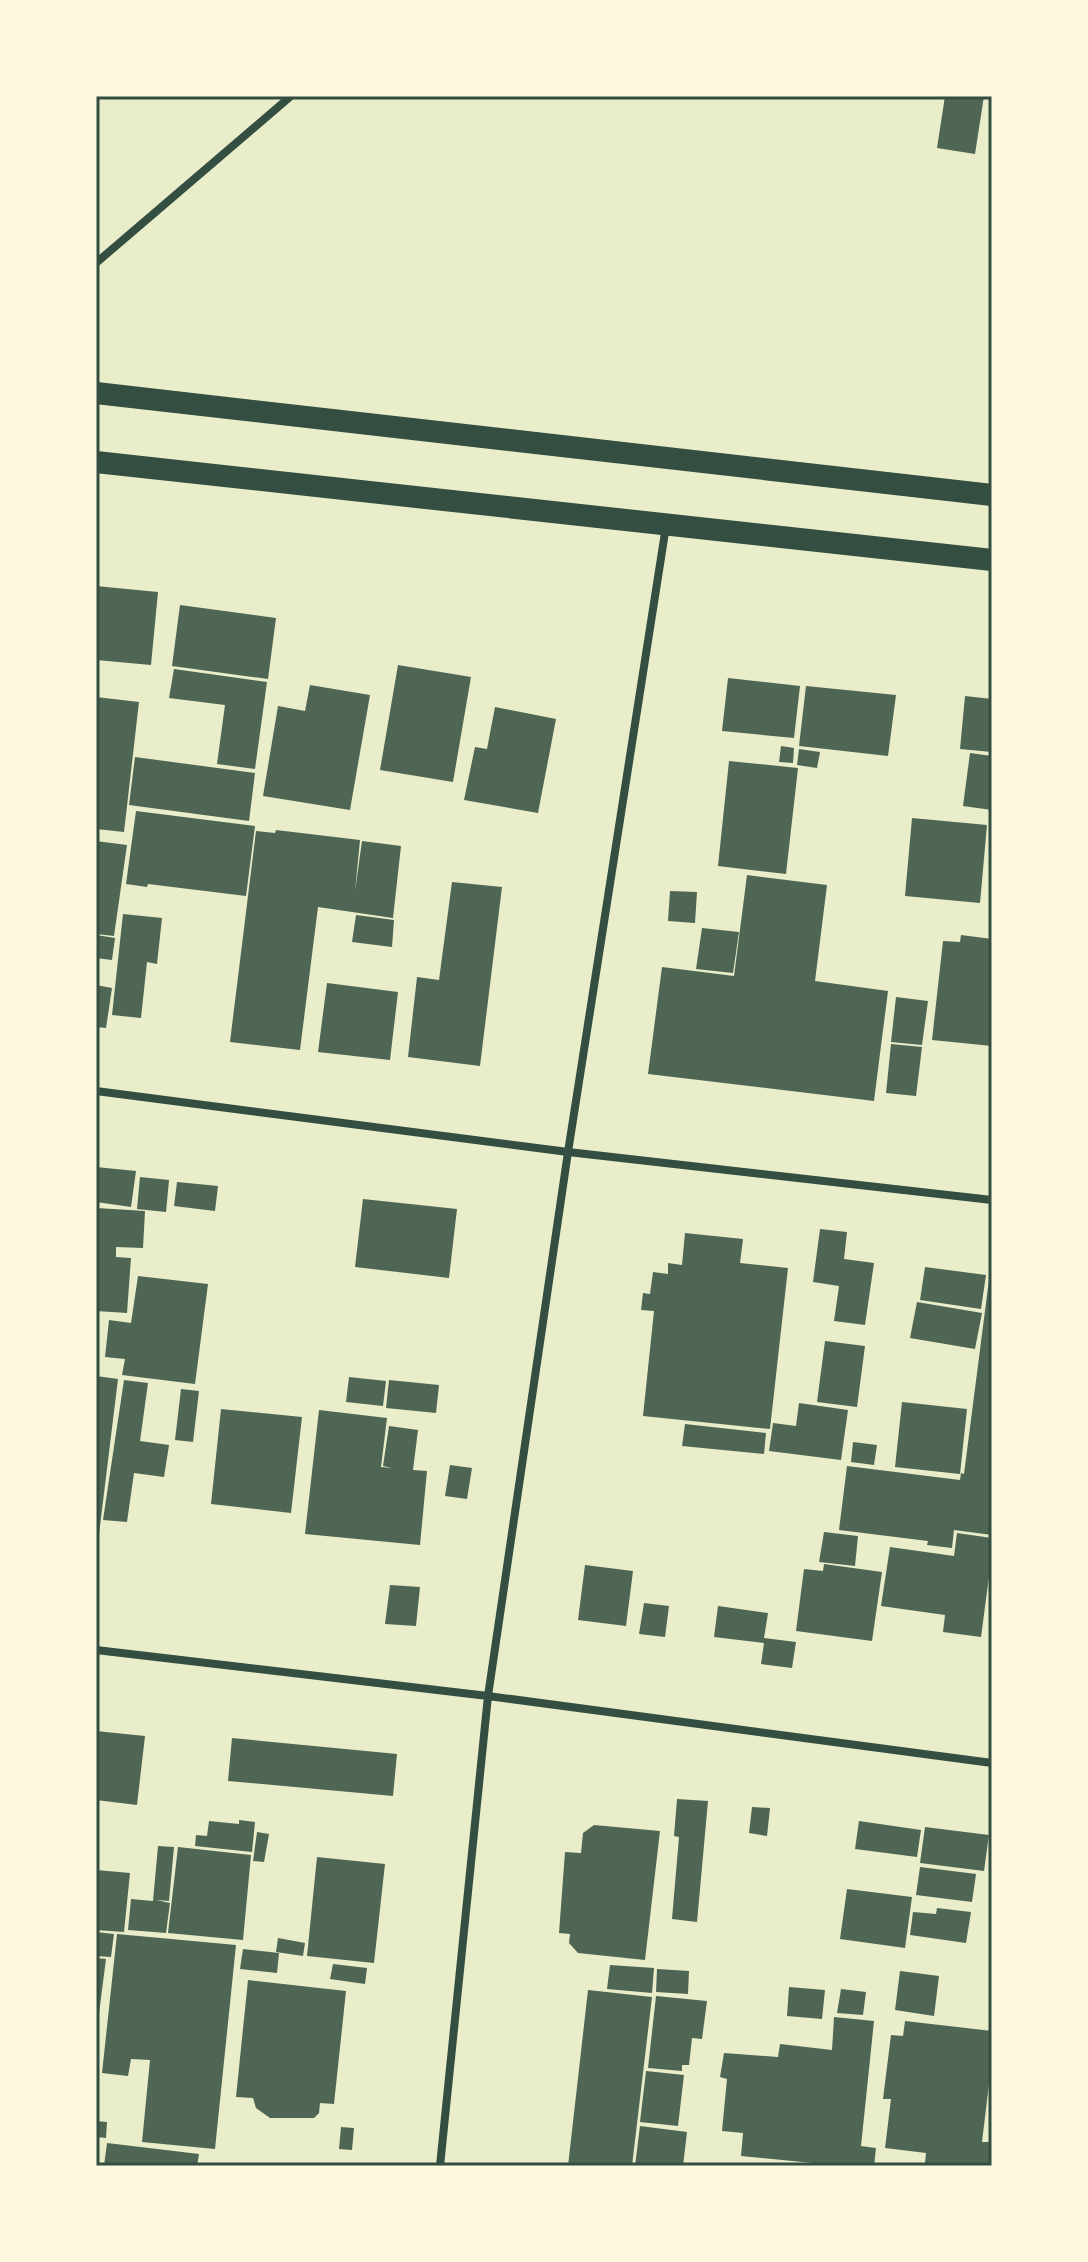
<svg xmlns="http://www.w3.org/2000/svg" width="1088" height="2262" font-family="Cabin,sans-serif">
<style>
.building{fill:#4f6655}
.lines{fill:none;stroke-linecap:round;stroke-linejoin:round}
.minor{stroke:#344e41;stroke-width:8}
.trunk{stroke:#344e41;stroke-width:22}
.neatline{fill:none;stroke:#344e41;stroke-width:3}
</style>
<rect width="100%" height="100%" fill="#e9edc9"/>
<path class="building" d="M945 96H984L975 154 937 148Z
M96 586 158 592 151 665 96 660Z
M180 605 276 618 268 679 172 666Z
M398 665 471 677 453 782 380 770Z
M174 669 267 682 255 769 217 764 225 705 169 698Z
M728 678 800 686 794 738 722 731Z
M310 685 370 695 350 810 263 796 278 706 305 711Z
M806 686 896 695 888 756 799 746Z
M965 696 992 699V752L960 749Z
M96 697 139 702 124 832 96 829Z
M495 707 556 719 538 813 464 800 475 747 487 749Z
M781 746 794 748 793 763 779 762Z
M799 749 820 752 817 768 797 765Z
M970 753 992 756V810L963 806Z
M135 757 255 773 249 821 129 805Z
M729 761 798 768 786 874 718 866Z
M136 811 255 826 246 896 148 884 147 887 126 884Z
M912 818 987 825 980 903 905 896Z
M276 830 360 840 355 891 362 841 401 846 393 918 318 907 300 1050 230 1042 256 831 275 833Z
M96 841 127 845 114 936 96 934Z
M747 875 827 885 815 981 888 991 874 1101 648 1074 662 967 734 976Z
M452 882 502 887 480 1066 408 1057 417 977 439 980Z
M670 891 697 892 695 923 668 921Z
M123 914 162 918 157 964 147 962 141 1018 112 1015Z
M356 915 394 920 392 947 352 942Z
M702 928 739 932 733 973 696 969Z
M96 935 115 938 112 960 96 958Z
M961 935 992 939V1046L932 1040 943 941 960 942Z
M327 983 398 992 390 1060 318 1052Z
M96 985 112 988 106 1028 96 1027Z
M896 997 928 1001 922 1045 891 1042Z
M891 1044 922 1047 916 1096 886 1093Z
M96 1167 136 1171 131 1207 96 1202Z
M140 1177 169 1180 166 1212 137 1209Z
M177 1182 218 1186 215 1211 174 1206Z
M363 1199 457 1209 449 1278 355 1267Z
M97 1208 145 1211 143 1248 116 1247V1257L131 1258 127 1313 96 1311Z
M820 1229 847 1232 844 1259 874 1263 865 1325 834 1321 839 1286 813 1282Z
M685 1233 743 1239 740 1263 788 1268 770 1429 643 1416 654 1311 641 1310 643 1293 650 1294 653 1272 668 1274V1263L682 1265Z
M925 1267 986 1275 981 1309 920 1300Z
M990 1272H992V1535L954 1530 952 1548 927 1545 928 1541 839 1530 847 1466 960 1480 961 1473 964 1474Z
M138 1276 208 1284 195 1384 122 1375 125 1359 105 1357 109 1320 131 1323Z
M917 1302 982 1313 975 1349 910 1338Z
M825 1341 865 1346 857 1407 817 1402Z
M96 1376 118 1379 99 1534 96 1533Z
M349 1377 386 1381 383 1406 346 1402Z
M124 1380 148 1383 140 1441 169 1445 164 1477 134 1473 127 1522 103 1520Z
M389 1380 439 1385 436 1413 386 1408Z
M181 1389 199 1391 193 1442 175 1440Z
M902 1402 967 1409 960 1474 895 1467Z
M799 1403 848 1410 841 1460 769 1451 773 1423 796 1426Z
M221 1409 302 1417 291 1513 211 1504Z
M319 1410 387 1418 381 1467 392 1468 383 1466 389 1426 418 1430 413 1470 427 1471 420 1545 305 1534Z
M685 1424 766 1433 764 1454 682 1446Z
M853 1442 877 1445 874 1465 851 1462Z
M450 1465 472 1468 467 1499 445 1496Z
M824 1532 858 1536 855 1566 819 1562Z
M957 1533 992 1538V1554L981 1637 943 1632 945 1615 881 1606 890 1547 954 1556Z
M824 1564 882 1572 872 1641 796 1631 804 1569 823 1571Z
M585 1565 633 1571 626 1626 578 1620Z
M390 1585 420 1587 416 1626 385 1624Z
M644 1603 669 1606 665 1637 639 1634Z
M718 1606 768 1613 764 1638 796 1642 792 1668 761 1664 764 1643 714 1637Z
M96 1731 145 1736 137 1805 96 1800Z
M232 1738 397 1754 393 1796 228 1781Z
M677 1799 708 1801 697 1922 672 1919 679 1837 674 1836Z
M752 1807 770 1808 767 1836 749 1833Z
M239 1820 255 1822 252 1852 195 1846 196 1835 207 1836 209 1821 239 1824Z
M859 1821 921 1830 917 1857 855 1849Z
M594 1825 660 1831 645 1960 578 1953 569 1943 570 1934 559 1933 565 1852 581 1853 583 1833Z
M925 1827 989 1835 984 1871 920 1863Z
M257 1832 269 1834 264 1862 253 1861Z
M158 1846 174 1847 169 1901 156 1900 170 1903 166 1933 128 1930 131 1899 153 1901Z
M178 1847 251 1855 243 1940 168 1933Z
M317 1857 385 1864 374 1963 307 1956Z
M920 1867 976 1874 972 1902 916 1895Z
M96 1870 130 1873 124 1932 96 1930Z
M847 1889 912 1897 905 1948 840 1939Z
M937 1908 971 1912 966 1943 910 1935 913 1912 936 1914Z
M96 1932 114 1934 111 1957 96 1956Z
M117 1934 236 1945 215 2149 142 2142 150 2060 131 2059 128 2076 102 2073Z
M278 1938 305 1943 303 1956 276 1952Z
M243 1949 279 1953 277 1973 240 1969Z
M96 1958 106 1959 98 2021H96Z
M333 1964 367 1968 365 1984 330 1979Z
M610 1965 654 1968 652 1993 607 1989Z
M657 1969 689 1971 688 1994 656 1992Z
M900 1971 939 1976 934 2016 895 2010Z
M248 1980 346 1991 334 2104 320 2103 319 2113 314 2118H270L256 2108 253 2098 236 2097Z
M789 1987 825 1990 822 2019 787 2016Z
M841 1989 866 1992 863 2015 837 2013Z
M588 1990 652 1997 632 2166H568Z
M656 1996 707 2001 702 2039 692 2038 689 2065H682V2071L648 2068Z
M834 2017 874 2021 861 2146 876 2148 874 2166H843L741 2156 743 2133 722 2131 727 2079 720 2077 724 2053 778 2057 780 2044 832 2050Z
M905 2021 992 2031V2059L982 2142H992L990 2166H948L925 2163 926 2153 885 2148 891 2099H883L891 2035 903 2036Z
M646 2071 684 2075 678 2126 640 2122Z
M96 2121 107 2122 106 2138 96 2137Z
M640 2126 687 2132 683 2166H635Z
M341 2127 354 2128 352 2150 339 2149Z
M107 2143 199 2154 197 2166H104Z"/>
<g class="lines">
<path class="minor" d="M96 263 291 96
M96 1091 568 1152 992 1200
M96 1650 488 1696 992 1763
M440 2166 488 1696 568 1152 666 526"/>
<path class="trunk" d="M96 393 992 495
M96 462 992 560"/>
</g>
<rect width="1088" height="2262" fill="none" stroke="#fefae0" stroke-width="196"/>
<rect x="98" y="98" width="892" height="2066" class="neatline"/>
</svg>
